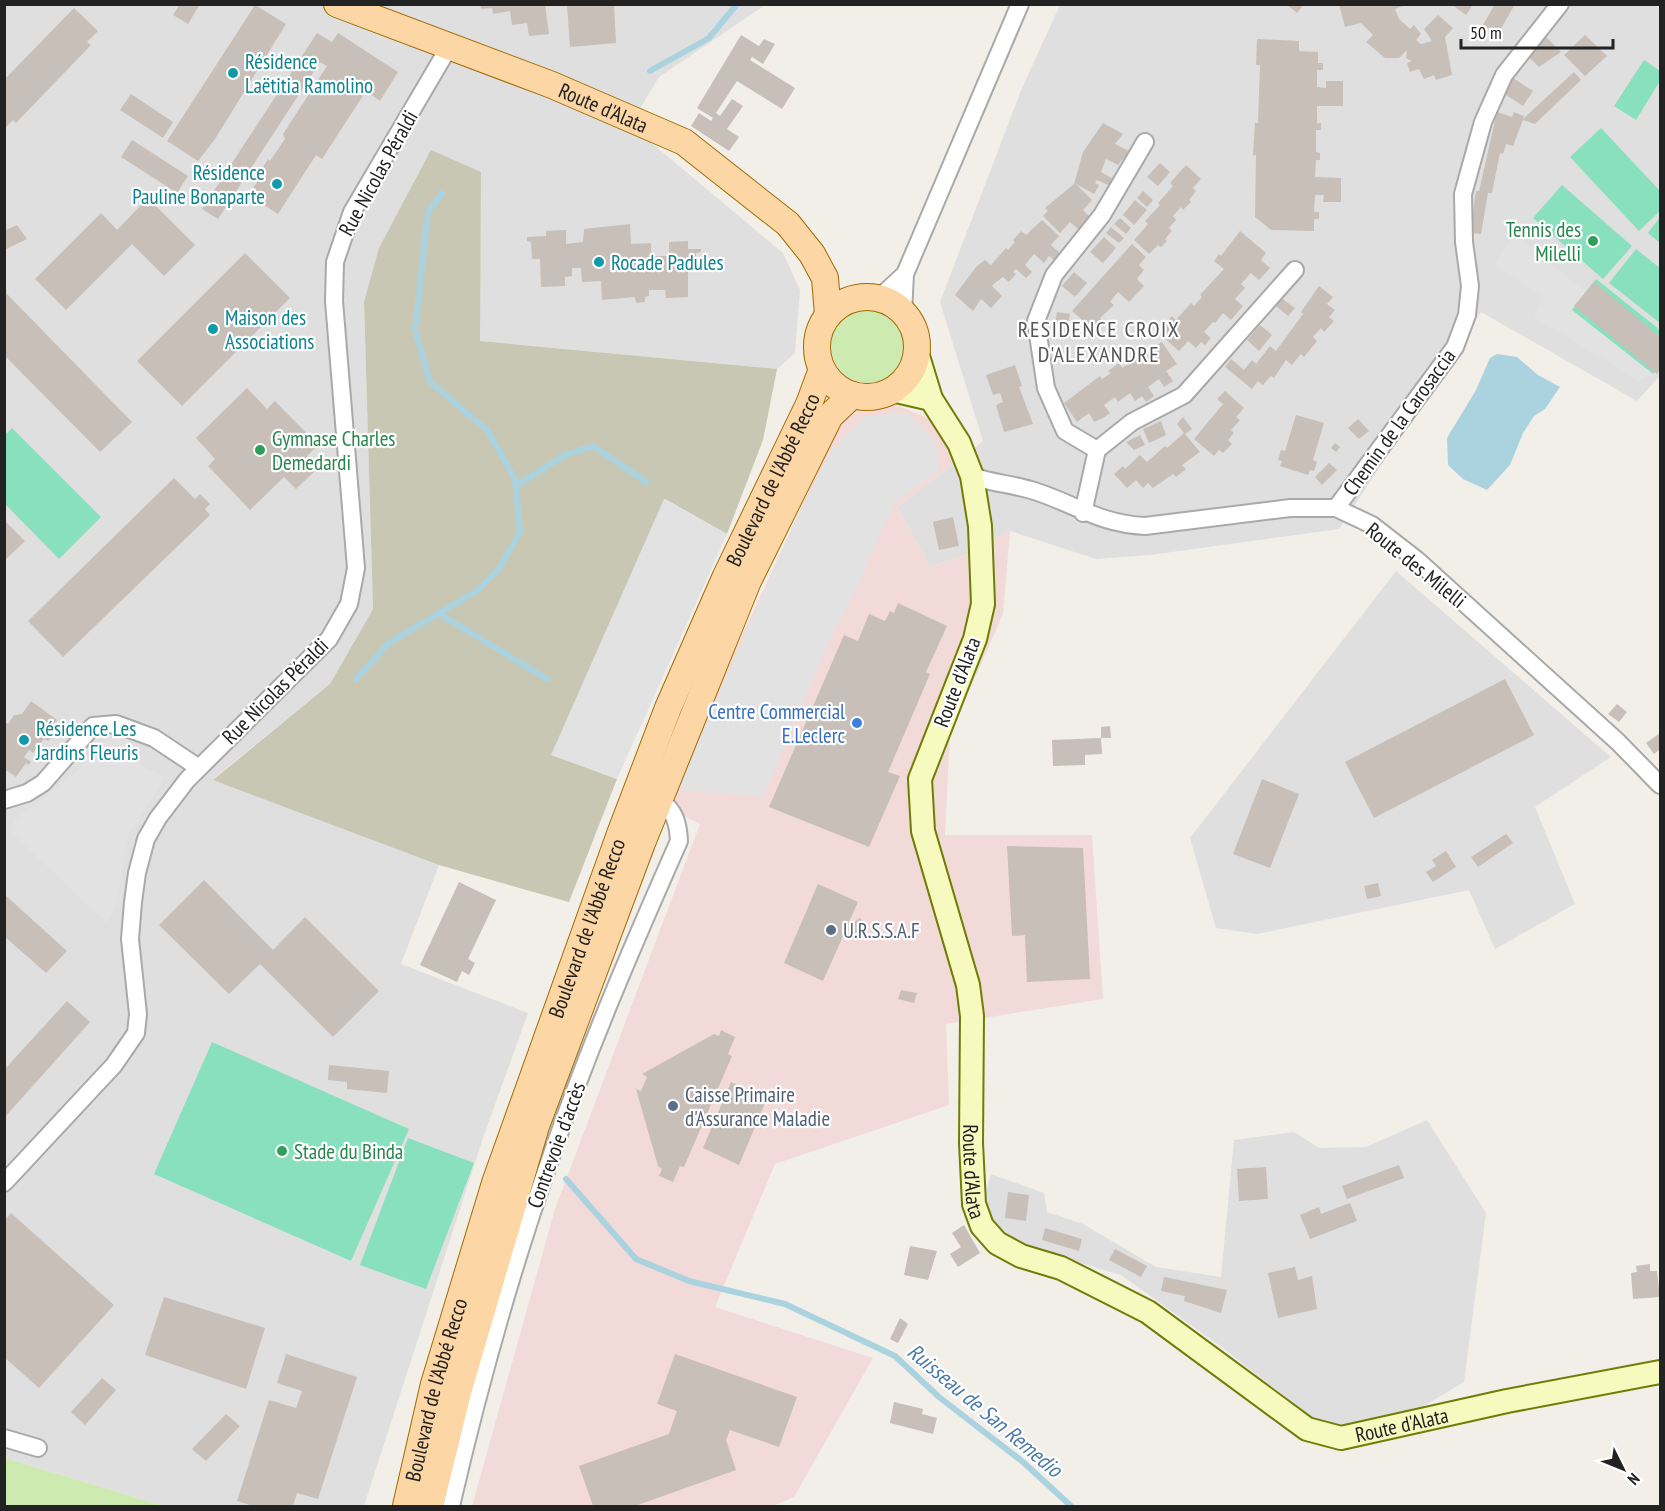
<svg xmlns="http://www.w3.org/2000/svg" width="1665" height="1511" font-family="'PT Sans Narrow',sans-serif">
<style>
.residential{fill:#e0dfdf}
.commercial{fill:#f2dad9}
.construction{fill:#c7c7b4}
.grass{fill:#cdebb0}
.pitch{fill:#88e0be}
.parking{fill:#e2e2e2}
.water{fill:#aad3df}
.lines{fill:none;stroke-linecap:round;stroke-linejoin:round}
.stream{stroke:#aad3df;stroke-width:6}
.building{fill:#c7bfb8}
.street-casing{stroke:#a9a9a9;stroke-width:20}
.secondary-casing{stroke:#707d05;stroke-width:26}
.primary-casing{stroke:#a06b00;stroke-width:28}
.street{stroke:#fff;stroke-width:16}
.secondary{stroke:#f7fabf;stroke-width:22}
.primary{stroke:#fcd6a4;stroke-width:26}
.culture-dot{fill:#0f9aa8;stroke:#fff;stroke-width:2}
.leisure-dot{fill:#2e9e5b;stroke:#fff;stroke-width:2}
.shop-dot{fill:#3f7fe0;stroke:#fff;stroke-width:2}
.service-dot{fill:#5c6f8a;stroke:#fff;stroke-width:2}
.labels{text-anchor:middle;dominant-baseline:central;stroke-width:4.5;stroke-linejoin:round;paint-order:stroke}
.culture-label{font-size:21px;fill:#0d838f;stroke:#fff;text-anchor:start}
.street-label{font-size:21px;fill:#222;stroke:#fff}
.leisure-label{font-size:21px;fill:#27864d;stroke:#fff;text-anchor:start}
.shop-label{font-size:21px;fill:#366cbe;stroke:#fff;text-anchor:end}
.service-label{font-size:21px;fill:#4e5e75;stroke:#fff;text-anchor:start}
.neighbourhood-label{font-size:22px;letter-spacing:1.5px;fill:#555;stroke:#fff}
.water-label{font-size:22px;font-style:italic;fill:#4a7aab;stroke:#fff}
</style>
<rect width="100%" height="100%" fill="#f2efe9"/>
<path class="residential" d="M1654 4 1660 8V376L1637 401 1481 312 1339 529 1150 555 1096 559 1010 531 968 554 930 567 897 507 983 441 940 302 1022 88 1060 5Z
M4 5H765L659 77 630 125 783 253 800 290 795 353 777 369 479 341 481 172 364 302 373 609 330 684 213 779 439 865 401 964 528 1013 484 1135 364 1506H164L5 1458Z
M1396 571 1611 757 1535 807 1575 904 1495 949 1469 890 1257 934 1216 928 1190 838Z
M1427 1120 1486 1213 1464 1382 1424 1406 1386 1418 1334 1429 1307 1414 1223 1348 1121 1275 1022 1246 1000 1233 983 1204 991 1174 1044 1193 1047 1212 1083 1224 1156 1267 1221 1277 1234 1140 1294 1132 1319 1148 1366 1147Z"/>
<path class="commercial" d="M889 402 933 420 946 436 954 463 897 507 930 567 968 554 1010 531 1003 614 950 734 945 835H1092L1103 999 946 1024 949 1105 775 1164 715 1307 873 1358 794 1497 773 1506H472L555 1209 700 824 672 810 677 777 837 430 855 410Z"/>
<path class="construction" d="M431 150 481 172 480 341 777 369 763 440 727 534 665 499 552 755 617 779 569 902 439 865 213 780 330 684 373 609 364 302 379 248Z"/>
<path class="grass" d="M831 346a37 37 0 1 1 74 0a37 37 0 1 1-74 0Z
M5 1458 164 1506H5Z"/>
<path class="pitch" d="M1644 60 1660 71V81L1636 120 1614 106Z
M1601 128 1660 191V211L1639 231 1570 157Z
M1562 185 1632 246 1603 279 1533 218Z
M1660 217V243L1648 233Z
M1636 249 1660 268V323L1609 283Z
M1596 279 1660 330V365L1653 374 1571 310Z
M12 428 101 517 59 559 5 504V435Z
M212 1042 409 1129 351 1261 154 1174Z
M408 1138 474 1163 426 1289 360 1265Z"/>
<path class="parking" d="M1514 234 1586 292 1572 310 1653 374 1639 381 1534 317 1544 298 1495 266Z
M907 413 936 442 939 470 895 502 849 604 830 639 763 797 677 790 791 531 830 453 865 416Z
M664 499 727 534 617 779 551 755Z
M113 738 127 740 143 767 165 777 128 836 116 907 107 923 11 832 15 820 74 774 97 746Z"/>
<path class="water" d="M1497 354 1517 357 1538 375 1560 387 1545 409 1534 416 1523 433 1510 465 1487 490 1463 479 1448 465 1447 438 1476 390 1490 358Z"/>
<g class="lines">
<path class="stream" d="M650 71 709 38 737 4
M516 486 565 455 593 446 646 482
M438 613 547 679
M356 679 389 643 478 590 498 570 520 532 515 479 487 430 430 382 415 329 428 212 442 193
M566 1179 636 1259 689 1281 785 1304 895 1356 939 1397 1023 1462 1071 1506"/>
</g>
<path class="building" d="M180 4H200L188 24 173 15Z
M480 4H545L549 34 529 36 527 23 512 25 510 11 493 14 492 8 481 9Z
M614 4 616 43 570 47 567 5Z
M1286 4H1304L1297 13Z
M1339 4H1408L1395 9 1399 19 1410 29 1414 25 1421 34 1416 40 1421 44 1432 41 1424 29 1438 15 1453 28 1445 37 1452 75 1436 80 1434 75 1424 79 1419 69 1410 72 1407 63 1412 61 1406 58 1407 50 1399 58H1385L1366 42 1373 35 1361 23 1345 27Z
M1451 4H1473L1466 15Z
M1495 4H1515L1498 34 1483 25Z
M255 5 286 24 215 139 198 161 167 141Z
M74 8 98 31 87 42 91 45 16 123 13 120 4 129V80Z
M317 33 332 42 338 33 398 72 380 101 366 91 322 159 316 155 278 214 248 195 264 172 261 170 268 159 270 161 285 139 283 134 327 66 320 62 218 219 202 209Z
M1543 34 1561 52 1539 67 1528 56Z
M741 35 759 46 764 39 775 44 763 64 752 57 750 60 795 88 782 109 737 81 716 113 720 116 732 99 743 106 727 129 739 137 729 151 691 126 699 113 711 121 713 118 697 108Z
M1585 35 1607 56 1585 76 1564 55Z
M1257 39 1299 41V51L1318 52V63H1323V70H1317V87L1326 88V81H1343V106H1317V123H1321V130H1316V152L1320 153V160H1316L1315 177 1341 178V202H1323L1324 195H1315L1314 212H1319V219H1314V231L1271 230 1255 217 1256 155H1253L1255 123H1258L1260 65H1256Z
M1574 72 1581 80 1535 124 1523 120 1513 146 1506 144 1503 154 1500 153 1492 193H1488L1481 234 1470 233 1476 191H1479L1497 112 1512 117 1514 112 1524 116 1523 119Z
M1513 78 1533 91 1523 106 1503 93Z
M131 94 173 122 163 138 120 110Z
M1103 123 1123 134 1115 144 1129 151 1118 165 1106 159 1101 172 1113 179 1110 186 1097 180 1095 183 1099 185 1094 194 1076 184 1092 200 1083 210 1090 217 1078 229 1070 222 1060 233 1043 216 1048 211 1045 208 1074 184 1083 152Z
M132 140 188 176 177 193 121 157Z
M1160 163 1170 172 1158 186 1147 177Z
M1186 165 1201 179 1193 188 1196 191 1189 200 1191 202 1183 210 1181 207 1173 216 1176 220 1169 228 1172 231 1165 239 1167 241 1161 247 1158 245 1149 254 1134 240 1148 224 1145 221 1160 205 1158 203 1173 186 1170 183Z
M1143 191 1153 200 1147 207 1137 198Z
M148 198 195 245 164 276 132 244 66 310 35 279 101 213 117 230Z
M1135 200 1147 210 1134 225 1123 215Z
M1120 218 1131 228 1126 234 1114 224Z
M1042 220 1059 236 1051 245 1060 253 1054 260 1049 256 1044 263 1034 254 1025 265 1032 272 1026 278 1016 269 1013 272 1016 274 1009 282 1003 277 995 283 992 286 1002 296 991 308 981 299 973 311 955 295 976 267 985 260 991 265 1006 248 1008 250 1015 242 1013 240 1021 231 1026 235Z
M630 224 631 244 651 243V256H669V242L688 241V249H701V252L696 253 697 269 688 270V297L666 298 665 290H649V296L645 297V302L636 303 635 297 602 300 601 281 582 282 581 268H572V276L565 277V286L541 287 540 259H532L531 242 527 241V237L546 236V231L566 230V244L583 242 584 229Z
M17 225 27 239 4 250V231Z
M1111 227 1124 238 1119 243 1106 233Z
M1240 231 1266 253 1261 260 1270 268 1259 280 1251 273 1241 284 1245 288 1235 299 1243 306 1231 320 1223 313 1215 323 1213 322 1204 332 1211 338 1205 345 1201 342 1196 348 1188 341 1179 351 1157 332 1172 316 1176 320 1191 303 1194 306 1202 297 1200 295 1224 269 1214 261 1219 254 1221 256Z
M1104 237 1116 248 1103 263 1090 252Z
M1132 244 1146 257 1139 265 1144 270 1137 279 1144 286 1129 302 1118 292 1110 302 1114 305 1100 318 1103 321 1095 331 1072 311Z
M245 253 290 298 182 406 137 361Z
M1074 272 1087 283 1075 297 1062 286Z
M1594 282 1660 337V369L1657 374 1574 306Z
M1319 286 1333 297 1327 304 1335 310 1329 317 1334 321 1324 332 1321 328 1313 337 1317 341 1304 357 1301 354 1292 365 1286 360 1274 378 1271 376 1263 385 1258 381 1252 389 1225 367 1231 359 1244 370 1252 360 1256 364 1270 346 1276 351 1303 314 1301 312Z
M4 291 132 422 100 452 4 355Z
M1281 298 1295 308 1288 316 1276 306Z
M1057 312 1070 314 1067 327 1055 325Z
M1260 325 1272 335 1259 351 1247 340Z
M1162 342 1177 364 1166 371 1173 381 1164 387 1159 379 1148 387 1154 396 1146 402 1142 396 1135 401 1130 393 1118 402 1115 397 1104 405 1110 413 1103 418 1094 422 1089 413 1077 422 1064 403 1100 376 1102 379 1111 373 1108 371 1119 363 1122 368Z
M1015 365 1022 386 1019 387 1033 424 1004 432 996 405 1003 402 1000 393 993 395 986 375Z
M247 388 267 409 275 401 318 445 307 456 318 468 296 489 284 477 250 510 208 466 215 459 196 438Z
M1225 391 1244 408 1236 417 1240 420 1231 430 1234 433 1228 440 1232 444 1223 453 1219 450 1214 456 1194 439 1223 404 1217 399Z
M1296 415 1324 423 1313 460 1317 462 1314 471 1310 470 1308 475 1280 466 1282 461 1278 460 1281 450 1285 451Z
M1183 417 1192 429 1185 434 1200 452 1182 465 1186 469 1176 477 1173 474 1153 488 1148 483 1143 488 1136 480 1127 488 1114 474 1123 466 1125 469 1140 455 1147 462 1165 446 1167 448 1184 433 1177 424Z
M1358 419 1369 431 1359 439 1348 428Z
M1161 421 1166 435 1149 443 1143 429Z
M1140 435 1145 445 1134 450 1126 442Z
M1335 443 1340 447 1336 452 1331 448Z
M1329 463 1337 470 1322 485 1315 477Z
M174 478 195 499 200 494 210 504 205 509 210 515 63 657 28 621Z
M953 517 959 546 939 550 933 522Z
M4 520 25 541 4 561Z
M898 603 947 626 926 672 930 674 888 772 900 776 869 847 769 807 844 635 858 641 869 614 885 621 890 611 894 613Z
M1505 679 1534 735 1374 818 1345 762Z
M31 701 57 720 50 730 48 728 45 733 51 738 48 741 44 739 33 753 29 750 24 757 31 762 29 765 26 763 16 777 4 769V721L8 724 14 715 22 714Z
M1617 704 1627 712 1619 722 1608 714Z
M1110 726 1111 738H1101V727Z
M1660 733V749L1654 754 1646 743Z
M1101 738 1102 754 1085 755V765L1053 766 1052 740Z
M1262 779 1299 794 1270 868 1233 854Z
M1506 834 1513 843 1478 867 1471 857Z
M1007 846 1083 848 1090 979 1027 982 1025 935 1012 936Z
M1446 851 1456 867 1433 882 1426 872 1436 866 1432 860Z
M204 880 273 950 305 917 379 991 333 1037 260 964 229 994 159 925Z
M459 882 496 900 468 959 475 963 469 975 462 971 457 982 420 965Z
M1378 883 1381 896 1367 899 1364 886Z
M818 884 858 902 849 922 853 923 860 918 866 924 860 941 844 934 823 981 784 963Z
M4 894 67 951 46 973 4 936Z
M901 990 917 993 914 1003 898 999Z
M67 1001 90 1022 4 1118V1070Z
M721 1030 735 1037 728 1054 732 1056 684 1167 680 1166 673 1182 659 1176 662 1169 658 1166 636 1089 641 1091 647 1077 642 1074 714 1034 719 1036Z
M329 1065 389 1071 387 1093 347 1089V1082L328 1080Z
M731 1082 767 1098 739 1165 703 1148Z
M1399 1165 1404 1178 1347 1199 1342 1186Z
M1266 1167 1268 1199 1239 1201 1237 1169Z
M1008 1192 1029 1195 1026 1221 1005 1218Z
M1350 1203 1357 1221 1310 1239 1300 1215 1319 1207 1321 1214Z
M11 1213 114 1305 39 1388 4 1357V1221Z
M964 1225 980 1253 958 1267 950 1254 961 1247 952 1233Z
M1045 1228 1082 1239 1079 1251 1042 1240Z
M910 1246 937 1251 928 1280 904 1275Z
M1115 1249 1147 1266 1141 1277 1109 1260Z
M1650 1264V1271H1657L1660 1297 1633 1299 1631 1273 1637 1272 1636 1266Z
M1295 1267 1298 1280 1312 1276 1317 1309 1278 1318 1268 1273Z
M1164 1277 1227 1290 1221 1313 1184 1301 1185 1296 1161 1291Z
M164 1297 265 1328 246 1389 145 1355Z
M900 1318 908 1324 898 1343 890 1339Z
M286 1354 357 1377 318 1499 297 1493 293 1506H253L237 1501 269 1400 296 1408 302 1391 277 1383Z
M675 1354 797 1397 779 1447 730 1430 726 1440 736 1470 635 1506H593L579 1466 669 1434 677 1411 657 1404Z
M102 1378 116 1390 85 1425 71 1412Z
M894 1402 923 1409 922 1414 937 1418 933 1434 890 1423Z
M226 1414 240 1426 206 1461 192 1449Z"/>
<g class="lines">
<defs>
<path id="street" d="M879 298 905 274
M903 313 905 274 1020 4
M1097 450 1065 431 1046 388 1036 321 1054 275 1102 215 1145 142
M972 476C991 483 1011 484 1031 490 1072 502 1098 524 1145 526L1290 508H1336L1372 525 1417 560 1618 742 1660 785
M1336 508 1455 347 1467 315 1470 286 1464 242 1463 194 1483 122 1504 75 1560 4
M1083 513 1097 450 1132 422 1184 395 1295 270
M4 800 27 793 43 783 93 726 116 724 154 738 199 768
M4 1183 114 1065 136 1033 138 1014 130 939 133 902 137 873 146 839 158 818 187 780 329 639 349 604 356 568 334 301 335 262 352 212 449 47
M4 1438 38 1448
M451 1506C478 1389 511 1270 551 1157 588 1049 633 945 679 841 678 823 675 811 660 800"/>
<g id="secondary">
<path id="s1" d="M917 353 931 399 959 443 972 476 980 526 983 604 975 639 920 779 923 831 968 985 972 1016 971 1143 974 1204 982 1226 997 1243 1021 1256 1061 1268 1148 1312 1307 1429 1341 1438 1507 1401 1660 1372"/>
<path d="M892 390 931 399"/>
</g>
<g id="primary">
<path id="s2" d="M337 4 552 85 684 142 788 224 812 254 825 278 828 315"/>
<circle cx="867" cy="347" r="50"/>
<path id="s3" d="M406 1506 434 1384 495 1183 620 834 668 708 726 576 809 404 822 369"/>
<path d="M430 1506 458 1392 536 1126 642 843 748 581 830 416 852 395"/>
</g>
</defs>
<use href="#street" class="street-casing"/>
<use href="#secondary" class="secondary-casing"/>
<use href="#primary" class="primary-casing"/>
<use href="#street" class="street"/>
<use href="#secondary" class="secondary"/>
<use href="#primary" class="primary"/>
</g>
<g class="culture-dot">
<circle cx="233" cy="73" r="6"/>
<circle cx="277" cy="184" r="6"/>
<circle cx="599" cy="262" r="6"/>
<circle cx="213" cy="329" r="6"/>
<circle cx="24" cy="740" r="6"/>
</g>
<g class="leisure-dot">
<circle cx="1593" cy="241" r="6"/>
<circle cx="260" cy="450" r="6"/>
<circle cx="282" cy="1151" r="6"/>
</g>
<circle class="shop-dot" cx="857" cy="723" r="6"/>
<g class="service-dot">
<circle cx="831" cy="930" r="6"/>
<circle cx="673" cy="1106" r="6"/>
</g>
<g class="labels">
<g class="culture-label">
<text x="245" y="61">Résidence<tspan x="245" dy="24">Laëtitia Ramolino</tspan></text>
<text x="265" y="172" text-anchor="end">Résidence<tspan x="265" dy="24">Pauline Bonaparte</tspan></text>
<text x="611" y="262">Rocade Padules</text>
<text x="225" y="317">Maison des<tspan x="225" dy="24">Associations</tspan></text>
<text x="36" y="728">Résidence Les<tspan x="36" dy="24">Jardins Fleuris</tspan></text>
</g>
<g class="street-label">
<text stroke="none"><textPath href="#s2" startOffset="286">Route d'Alata</textPath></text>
<text transform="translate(378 173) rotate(-61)">Rue Nicolas Péraldi</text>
<text transform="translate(1399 422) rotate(-54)">Chemin de la Carosaccia</text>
<text stroke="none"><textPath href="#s3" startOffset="1092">Boulevard de l'Abbé Recco</textPath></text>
<text transform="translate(1416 565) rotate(39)">Route des Milelli</text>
<text transform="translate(957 682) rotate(-69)">Route d'Alata</text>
<text transform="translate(275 691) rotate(-45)">Rue Nicolas Péraldi</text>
<text stroke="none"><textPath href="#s3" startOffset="606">Boulevard de l'Abbé Recco</textPath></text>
<text transform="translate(556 1145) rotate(-70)">Contrevoie d'accès</text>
<text stroke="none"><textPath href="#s1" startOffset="850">Route d'Alata</textPath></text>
<text stroke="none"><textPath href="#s3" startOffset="120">Boulevard de l'Abbé Recco</textPath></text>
<text stroke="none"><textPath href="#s1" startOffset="1390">Route d'Alata</textPath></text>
</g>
<g class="leisure-label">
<text x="1581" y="229" text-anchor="end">Tennis des<tspan x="1581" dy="24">Milelli</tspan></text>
<text x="272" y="438">Gymnase Charles<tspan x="272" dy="24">Demedardi</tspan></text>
<text x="294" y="1151">Stade du Binda</text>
</g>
<g class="shop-label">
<text x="845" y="711">Centre Commercial<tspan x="845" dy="24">E.Leclerc</tspan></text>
</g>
<g class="service-label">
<text x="843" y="930">U.R.S.S.A.F</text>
<text x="685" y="1094">Caisse Primaire<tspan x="685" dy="24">d'Assurance Maladie</tspan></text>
</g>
<g class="neighbourhood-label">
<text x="1099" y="329">RESIDENCE CROIX<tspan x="1099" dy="25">D'ALEXANDRE</tspan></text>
</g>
<g class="water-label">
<text transform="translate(985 1410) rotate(40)">Ruisseau de San Remedio</text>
</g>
</g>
<rect width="1665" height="1511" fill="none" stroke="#222222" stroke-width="12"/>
<g transform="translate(1623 1469) rotate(133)" stroke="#ffffff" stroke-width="4.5" paint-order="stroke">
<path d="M0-4.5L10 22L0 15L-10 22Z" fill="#222222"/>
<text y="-9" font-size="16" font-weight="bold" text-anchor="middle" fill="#222222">N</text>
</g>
<path d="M1461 39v9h152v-9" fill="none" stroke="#222222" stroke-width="3"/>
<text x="1470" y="39" font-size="18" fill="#222222" stroke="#ffffff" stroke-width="4.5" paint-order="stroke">50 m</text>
</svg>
